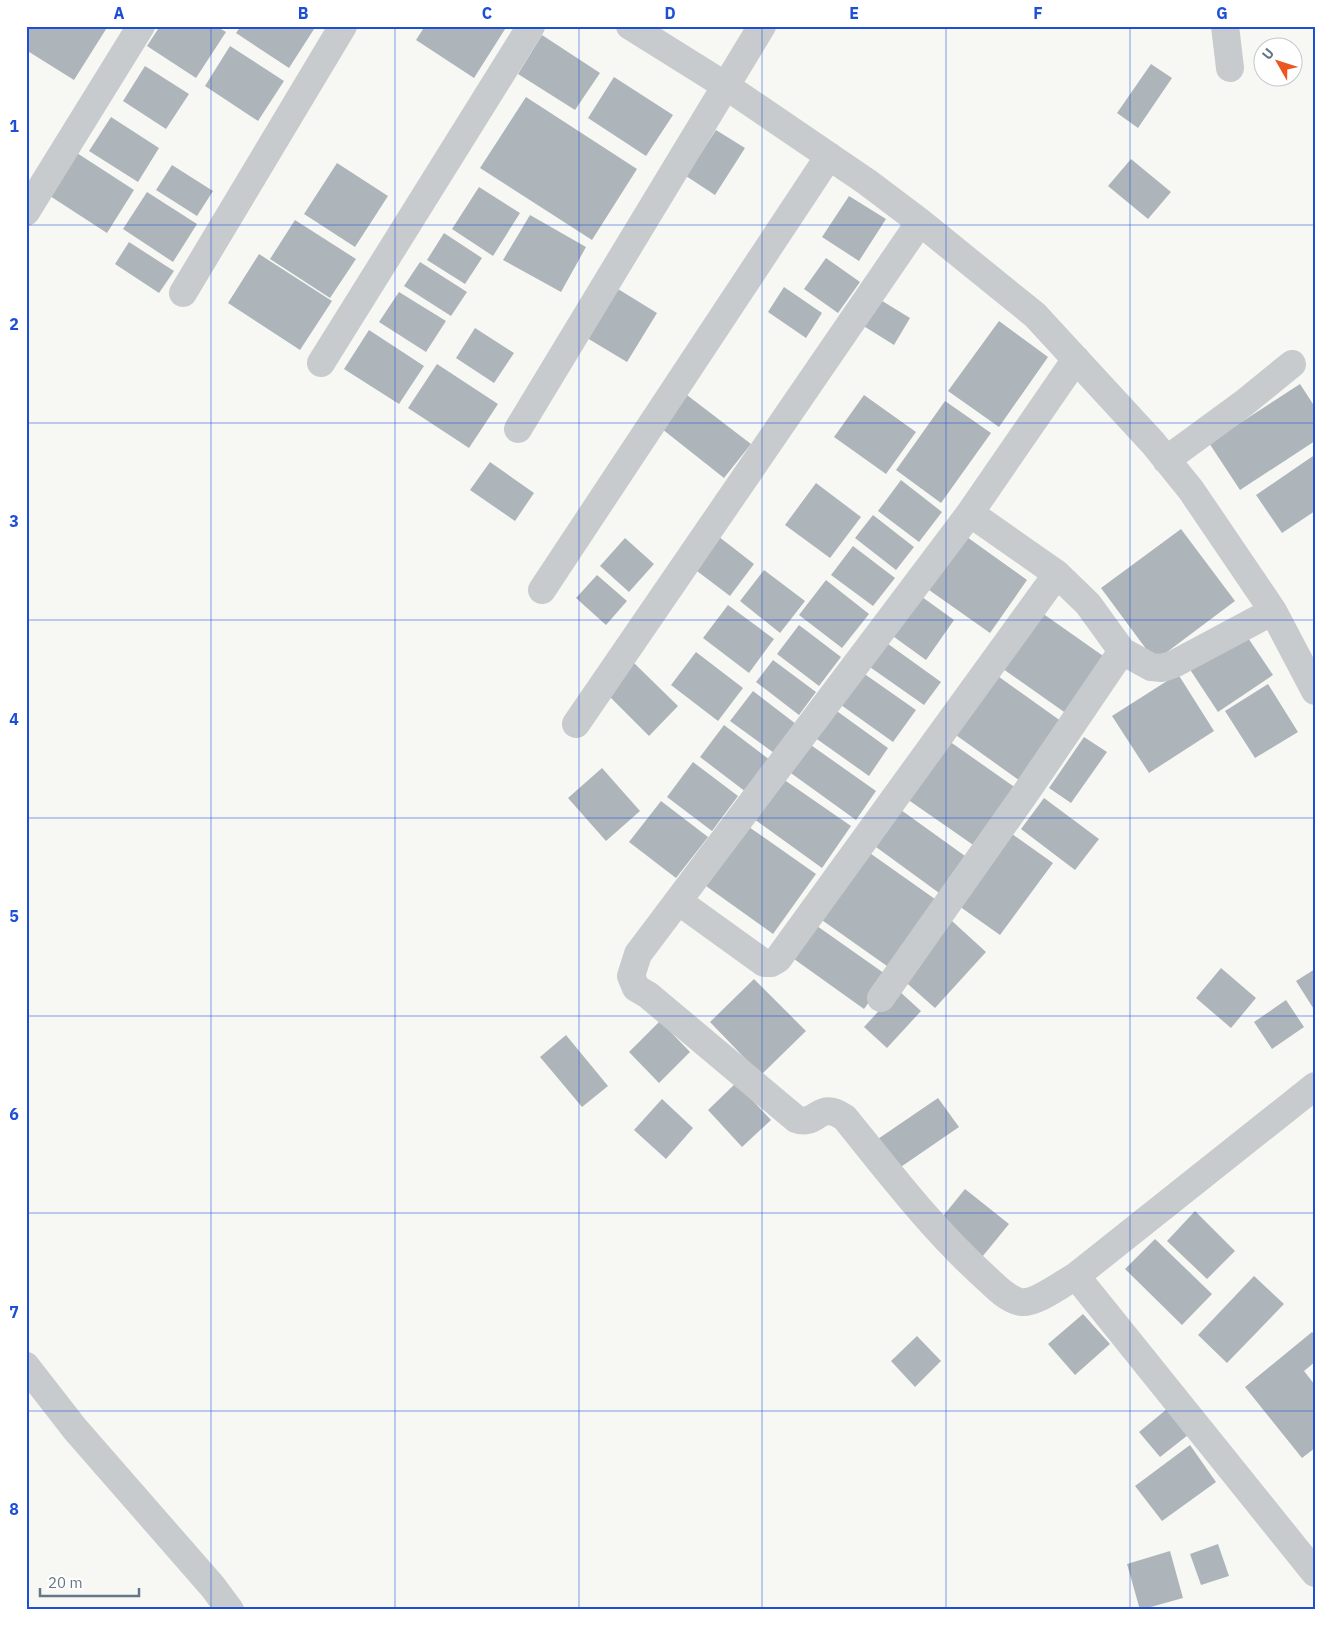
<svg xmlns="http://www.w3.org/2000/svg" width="1341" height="1636" font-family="'IBM Plex Sans',sans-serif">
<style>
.building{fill:#adb5bb}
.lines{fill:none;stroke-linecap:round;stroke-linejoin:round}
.minor{stroke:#c7cbce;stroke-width:28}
.grid{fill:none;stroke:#1d4ed8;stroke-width:1;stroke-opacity:0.55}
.neatline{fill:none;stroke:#1d4ed8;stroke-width:2}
.grid-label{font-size:16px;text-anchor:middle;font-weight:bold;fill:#1d4ed8}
</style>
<rect width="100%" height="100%" fill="#f7f8f4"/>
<path class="building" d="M30 26H108L74 80 26 50V32Z
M160 26H216L226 32 196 78 147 46Z
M241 26H316L289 68 236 33Z
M425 26H507L474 78 416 40Z
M542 35 600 73 575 110 518 74Z
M230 46 284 81 258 121 205 86Z
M1151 64 1172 78 1138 128 1117 113Z
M145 66 189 94 166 129 123 101Z
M614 77 673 115 646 156 588 118Z
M526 97 637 169 592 240 480 168Z
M111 117 159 148 138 182 89 151Z
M716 130 745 148 715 195 686 176Z
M77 153 134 190 107 233 50 196Z
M1131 159 1171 192 1148 219 1108 186Z
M337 163 388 196 355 247 304 214Z
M172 165 213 191 197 216 156 190Z
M479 187 520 213 493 256 452 229Z
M147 192 197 224 173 262 123 229Z
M849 196 886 219 859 261 822 237Z
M530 215 586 247 561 292 503 260Z
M295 220 356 259 330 298 270 259Z
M444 233 482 258 465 284 427 260Z
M129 242 174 271 159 293 115 264Z
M259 254 332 301 300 350 228 303Z
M826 258 860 282 838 313 804 289Z
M420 262 467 292 451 316 404 286Z
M784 287 822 313 806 338 768 312Z
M618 289 657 313 627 362 587 338Z
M399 292 446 321 426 352 379 322Z
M879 299 910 318 894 345 862 325Z
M999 321 1048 357 999 427 948 391Z
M475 328 514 353 494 383 456 358Z
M369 330 424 366 399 404 344 369Z
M437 364 498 404 469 448 408 408Z
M1300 384 1315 407V441L1240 490 1209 443Z
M683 392 751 444 724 478 657 425Z
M864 395 916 432 886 474 834 437Z
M945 401 991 433 941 503 896 470Z
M1313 456 1315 458V511L1282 533 1256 495Z
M490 462 534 493 515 521 470 490Z
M901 480 942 512 919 542 878 511Z
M816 483 861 517 830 558 785 525Z
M873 515 914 547 896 570 855 538Z
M1181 529 1235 601 1155 661 1101 588Z
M960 532 1027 580 990 633 922 585Z
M714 533 754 564 730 596 689 565Z
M625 538 654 564 629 592 600 566Z
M853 546 895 578 873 606 831 575Z
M764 570 805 601 780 633 740 601Z
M597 575 627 601 606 625 576 598Z
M826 580 869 614 842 648 799 615Z
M918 594 954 620 926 660 890 634Z
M728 605 774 639 749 673 703 638Z
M1035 608 1106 658 1067 714 996 664Z
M799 625 841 657 819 686 777 654Z
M1244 632 1273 675 1218 712 1189 668Z
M884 641 941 682 924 705 867 665Z
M696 652 743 688 718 721 671 685Z
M773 660 816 692 799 715 756 682Z
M634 663 678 706 649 736 606 693Z
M856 668 916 710 893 742 834 700Z
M995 674 1065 724 1023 783 953 733Z
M1178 674 1214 731 1149 773 1112 716Z
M1268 684 1298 732 1255 758 1225 711Z
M753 691 796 724 774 753 730 721Z
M834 709 888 748 869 776 814 737Z
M724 725 770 760 746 792 700 757Z
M1084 737 1107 752 1071 803 1049 788Z
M949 741 1020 791 979 849 907 799Z
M808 743 876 791 856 820 788 771Z
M693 762 738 796 712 831 667 797Z
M602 768 640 811 606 841 568 798Z
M783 779 851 826 822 868 754 819Z
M1044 798 1099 839 1075 870 1021 829Z
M661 801 708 837 676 878 629 842Z
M901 810 972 861 946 898 876 847Z
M749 827 816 874 773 934 706 886Z
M1012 834 1053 863 1000 935 959 906Z
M867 851 942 904 894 971 819 918Z
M810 921 888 976 864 1009 787 954Z
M952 921 986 952 935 1008 901 978Z
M1221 968 1256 998 1231 1028 1196 998Z
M1315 969V1011L1296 981Z
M754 979 806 1031 761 1075 710 1022Z
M898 990 921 1011 887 1048 864 1027Z
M1286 1000 1304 1027 1272 1049 1254 1022Z
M660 1021 690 1052 659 1083 629 1052Z
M566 1035 608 1086 582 1107 540 1057Z
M736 1083 771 1120 742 1147 708 1110Z
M938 1098 959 1127 892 1173 872 1143Z
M662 1099 693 1128 666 1159 634 1130Z
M965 1189 1009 1224 978 1262 935 1226Z
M1195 1211 1235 1251 1207 1279 1167 1241Z
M1155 1239 1212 1294 1182 1325 1125 1269Z
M1254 1276 1284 1304 1227 1363 1198 1335Z
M1083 1314 1110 1344 1075 1375 1048 1344Z
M1312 1332 1315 1335V1362L1304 1371 1315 1385V1448L1302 1458 1245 1387Z
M917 1336 941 1361 915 1387 891 1361Z
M1167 1409 1188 1435 1160 1457 1139 1432Z
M1190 1445 1216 1482 1162 1521 1135 1486Z
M1218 1544 1229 1576 1201 1585 1190 1554Z
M1170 1551 1183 1598 1140 1610 1127 1564Z"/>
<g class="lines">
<path class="minor" d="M630 26 726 86 867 182 920 222 1035 315 1153 443 1191 490 1273 611 1315 691
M1225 26 1230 68
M26 212 141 26
M183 293 343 26
M1076 359 970 513 638 954 631 976 636 988 648 995 796 1119C818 1127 818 1099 845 1118 889 1172 932 1229 984 1276 994 1285 1007 1300 1021 1302 1036 1304 1063 1283 1076 1276L1315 1086
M321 363 531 26
M518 429 762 26
M1166 460 1244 403 1292 364
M970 513 1057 574 1088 604 1122 651 1151 667 1162 668 1174 664 1273 611
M542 590 829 156
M576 724 920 222
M678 901 764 963H771L778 959 1057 574
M881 998 1027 791 1122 651
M1076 1276 1315 1573
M26 1366 75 1429 213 1587 230 1610"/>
</g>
<path class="grid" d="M211 26V1610M395 26V1610M579 26V1610M762 26V1610M946 26V1610M1130 26V1610M26 225H1315M26 423H1315M26 620H1315M26 818H1315M26 1016H1315M26 1213H1315M26 1411H1315"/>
<rect width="1341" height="1636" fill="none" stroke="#ffffff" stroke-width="55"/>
<g transform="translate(1278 62) rotate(309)"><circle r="24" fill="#ffffff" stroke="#c1c9cf"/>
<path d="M0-4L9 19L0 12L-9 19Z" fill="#eb5621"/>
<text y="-8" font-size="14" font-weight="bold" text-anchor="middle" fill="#657787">U</text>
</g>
<path d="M40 1588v8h99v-8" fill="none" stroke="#657787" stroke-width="2.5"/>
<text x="48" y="1588" font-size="15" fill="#657787" stroke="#ffffff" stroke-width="4" paint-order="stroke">20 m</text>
<rect x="28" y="28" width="1286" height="1580" class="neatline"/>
<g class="grid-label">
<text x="119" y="19">A</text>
<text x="303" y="19">B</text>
<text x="487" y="19">C</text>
<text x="670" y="19">D</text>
<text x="854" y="19">E</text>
<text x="1038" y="19">F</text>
<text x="1222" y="19">G</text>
<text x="14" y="132">1</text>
<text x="14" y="330">2</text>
<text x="14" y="527">3</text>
<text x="14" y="725">4</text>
<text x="14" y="922">5</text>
<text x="14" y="1120">6</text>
<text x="14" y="1318">7</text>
<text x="14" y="1515">8</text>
</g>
</svg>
